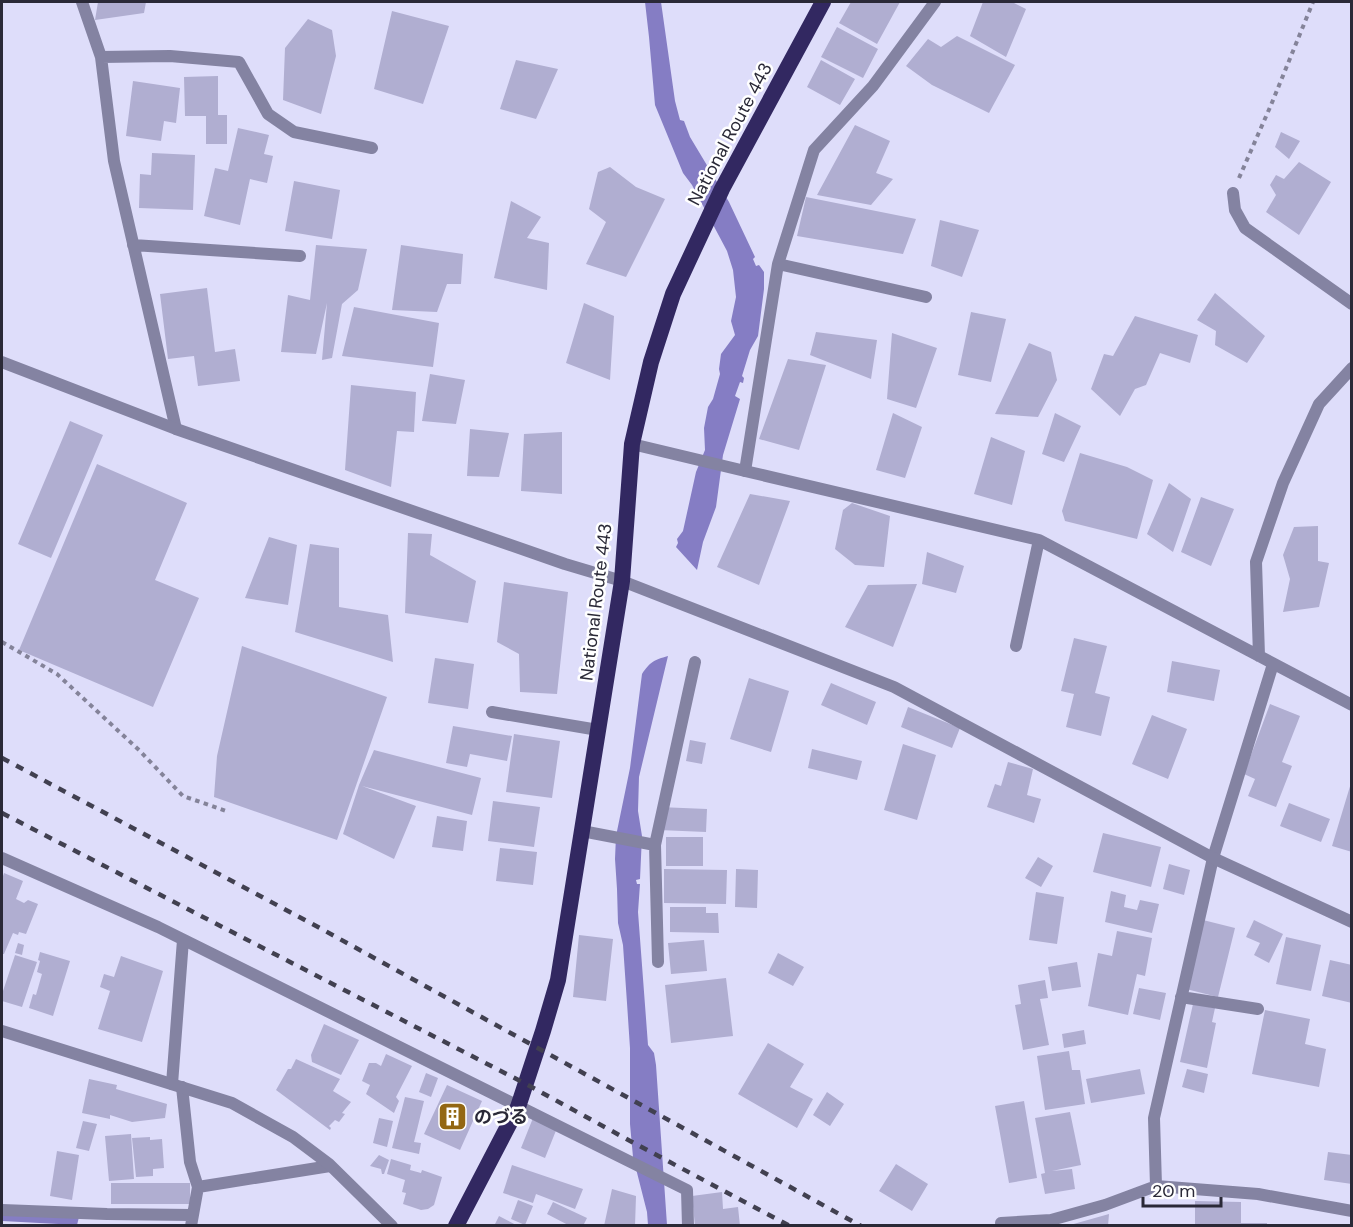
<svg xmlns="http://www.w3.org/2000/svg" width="1353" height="1227" font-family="'DM Sans','Noto Sans JP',sans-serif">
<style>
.water{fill:#857dc4}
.building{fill:#b0aed1}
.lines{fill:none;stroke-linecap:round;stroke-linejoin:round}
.path{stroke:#848399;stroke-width:4;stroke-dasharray:4.5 4.5;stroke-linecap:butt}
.service{stroke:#8483a2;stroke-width:12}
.minor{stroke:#8483a2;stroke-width:12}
.tertiary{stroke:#8483a2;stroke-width:12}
.trunk{stroke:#322861;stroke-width:16}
.rail{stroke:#414050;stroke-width:4.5;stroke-dasharray:8 8;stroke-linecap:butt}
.labels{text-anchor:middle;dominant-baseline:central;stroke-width:5;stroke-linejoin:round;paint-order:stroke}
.street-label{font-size:18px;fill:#2a2937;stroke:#fff}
.poi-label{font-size:18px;font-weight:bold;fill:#2a2937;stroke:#fff;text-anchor:start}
</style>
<rect width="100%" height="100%" fill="#deddfa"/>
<path class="water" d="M645 2H661L675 101 680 120 684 121 690 137 729 202 755 257 753 259 756 266 759 265 764 272V289L758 336 750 350 742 376 744 378 743 383 740 382 735 396 740 399 723 455 716 507 703 542 697 570 676 547 678 543 677 539 683 531 696 472 705 450 704 428 708 407 713 399 720 374 719 369 721 354 735 335 731 321 736 297 733 270 727 251 692 185 683 173 655 105 649 37Z
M668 656 639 777 638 811 642 836 640 879 636 880 637 884H640L638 912 648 1045 654 1053 656 1065 667 1225H648L647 1212 633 1157 630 1124V1048L627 1003 623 945 618 923 617 889 615 859 616 836 630 768 642 674C650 662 654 660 668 656Z
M2 1214 79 1217 77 1225 2 1221Z"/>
<path class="building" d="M98 2H146L144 13 95 20Z
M851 2H900L877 44 839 23Z
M983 2H1012L1026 9 1006 57 970 36Z
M392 11 449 26 423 104 374 89Z
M308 19 332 30 336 56 321 114 283 100 285 48Z
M837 27 878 49 863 78 821 57Z
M957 36 1015 65 989 113 932 85 906 66 928 39 941 47Z
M516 60 558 69 536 119 500 109Z
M821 60 855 79 840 105 807 87Z
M218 76V115H227V144H206V116H185L184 77Z
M133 81 180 88 176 123 164 121 161 141 126 136Z
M855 125 890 141 876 173 893 179 871 205 817 195Z
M238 128 269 135 264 154 273 156 267 183 250 179 240 225 204 216 215 168 228 171Z
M1281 132 1300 141 1289 159 1275 147Z
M152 153 195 155 193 210 139 208 140 174 151 175Z
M1299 162 1331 182 1299 235 1266 212 1276 195 1270 185 1276 175 1284 179Z
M610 167 636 187 665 199 626 277 586 264 606 222 589 209 598 172Z
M294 181 340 190 332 239 285 231Z
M806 197 916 219 903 254 797 236Z
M511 201 541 217 527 238 549 243 547 290 494 278Z
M940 220 979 230 962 277 931 266Z
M316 245 367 249 358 290 342 304 332 358 322 360 327 303 316 354 281 352 288 295 310 300Z
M401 245 463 254 461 284H447L437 312 392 310Z
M207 288 215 352 235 349 240 381 198 386 194 356 168 359 160 294Z
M1215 293 1265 336 1247 363 1215 345 1216 331 1197 320Z
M584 303 614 316 610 380 566 363Z
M354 307 439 323 433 367 342 356Z
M971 312 1006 319 991 382 958 375Z
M1135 316 1198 335 1190 363 1160 353 1146 385 1135 389 1120 416 1091 389 1104 354 1113 356Z
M816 332 877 340 871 379 810 355Z
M892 333 937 348 916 408 887 399Z
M1029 343 1051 352 1057 380 1038 417 995 414Z
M788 359 826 365 799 450 759 439Z
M430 374 465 380 456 424 422 421Z
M351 385 416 392 414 432 397 431 391 487 345 470Z
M893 413 922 427 905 478 876 470Z
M1055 413 1081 426 1064 462 1042 454Z
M70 421 103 435 51 558 18 544Z
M470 429 509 433 499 477 467 476Z
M562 432V494L521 491 524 434Z
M991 437 1025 451 1012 505 974 494Z
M1080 453 1127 467 1153 480 1137 539 1065 521 1062 511Z
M97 464 187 503 155 580 199 598 153 707 19 650Z
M1169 483 1191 499 1173 552 1147 534Z
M750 494 790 501 759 585 717 567Z
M1201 497 1234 509 1211 566 1181 552Z
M852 503 890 516 884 567 855 565 835 549 843 510Z
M1318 526V561L1329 563 1319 607 1283 612 1290 579 1283 555 1294 527Z
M408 533 432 534 430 555 476 581 468 623 405 613Z
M269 537 297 545 288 605 245 598Z
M310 544 339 548V607L388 615 393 662 295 632Z
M927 552 964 566 956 593 922 584Z
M504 582 568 592 557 694 520 692 519 654 497 642Z
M917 584 893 647 845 627 868 585Z
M1074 638 1107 646 1095 693 1110 697 1101 736 1066 727 1074 694 1061 691Z
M242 646 387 697 337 840 214 797 217 756Z
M435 658 474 664 468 709 428 703Z
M1172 661 1220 670 1214 701 1167 692Z
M749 678 789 691 771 752 730 739Z
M831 683 876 702 867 725 821 705Z
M1270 704 1300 716 1282 762 1292 766 1276 807 1248 796 1255 779 1244 774Z
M908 707 960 728 952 748 901 727Z
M1152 715 1187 729 1168 779 1132 764Z
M453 726 512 736 507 761 470 754 467 767 446 763Z
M514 734 560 741 552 798 506 792Z
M690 740 706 743 702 764 686 761Z
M903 744 936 755 917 820 884 810Z
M812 749 862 761 857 780 808 768Z
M374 750 481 778 472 815 362 786 416 806 394 859 343 834 359 785Z
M1008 762 1033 769 1027 795 1041 799 1034 823 987 807 995 784 1001 786Z
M1351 783H1352V852L1332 846Z
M493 801 540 807 534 847 488 841Z
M1289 803 1330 819 1321 842 1280 826Z
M659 807 707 809 706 832 659 830Z
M437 816 467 821 463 851 432 847Z
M1103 833 1161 847 1151 887 1093 872Z
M666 837H703V866H666Z
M500 848 537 852 533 885 496 881Z
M1038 857 1053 866 1041 887 1025 878Z
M1169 864 1190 870 1184 895 1163 889Z
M664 869 727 870 726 904 664 903Z
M736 869 758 870 757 908 735 907Z
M4 873 23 881 16 899 24 903 28 900 38 904 26 934 19 932 18 935 13 933 4 954H2V879Z
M1111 891 1126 895 1124 907 1137 910 1140 900 1159 904 1152 933 1105 922Z
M1036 892 1064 897 1057 944 1029 940Z
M670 907H706V913H718L719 933 670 932Z
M1203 920 1235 928 1218 997 1186 989Z
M1254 920 1283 934 1269 963 1254 955 1260 943 1246 937Z
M1117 931 1152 938 1145 976 1137 974 1128 1015 1088 1006 1098 953 1112 956Z
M579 935 613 939 606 1001 573 997Z
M1286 937 1321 945 1311 991 1276 984Z
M704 940 707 971 671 974 668 943Z
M18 943 24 945 22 955 15 953Z
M40 952 70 961 53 1016 29 1008 33 994 36 995 42 974 37 972 40 961 38 960Z
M778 953 804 967 793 986 768 973Z
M15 955 37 962 22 1007 2 1001V994Z
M121 956 163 971 142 1042 98 1029 110 991 100 987 104 974 114 977Z
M1330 960 1352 965V1003L1322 996Z
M1077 962 1081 987 1052 991 1048 967Z
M726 978 733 1036 671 1043 665 985Z
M1045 980 1048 998 1040 999 1049 1045 1023 1050 1015 1005 1021 1004 1018 985Z
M1139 988 1166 993 1160 1020 1133 1014Z
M1193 1004 1215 1008 1212 1022 1216 1023 1207 1068 1180 1062Z
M1265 1010 1310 1019 1305 1044 1326 1049 1319 1087 1252 1074Z
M324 1024 359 1040 341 1075 312 1062 311 1055Z
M1084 1030 1086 1044 1064 1048 1062 1034Z
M768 1043 804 1064 790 1087 813 1099 797 1128 738 1094Z
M1069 1051 1072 1070H1080L1085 1104 1045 1110 1037 1056Z
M386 1054 412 1066 396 1097 399 1101 394 1113 366 1094 370 1085 362 1081 369 1063H376L381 1066Z
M296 1059 340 1079 333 1091 351 1102 342 1113 345 1114 339 1122 335 1120 329 1126 331 1128 330 1130 276 1090 288 1069H291Z
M1140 1069 1145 1094 1091 1103 1086 1079Z
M1187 1069 1208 1074 1204 1093 1182 1087Z
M426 1073 438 1078 431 1097 419 1092Z
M89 1079 117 1085 116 1089 167 1104 165 1118 132 1122 110 1115V1119L82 1113Z
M447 1085 482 1101 460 1150 424 1134Z
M827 1092 844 1104 830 1126 813 1115Z
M405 1097 424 1101 414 1142 421 1143 419 1154 392 1148Z
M1024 1101 1037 1178 1009 1183 995 1106Z
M1070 1112 1081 1165 1052 1171 1072 1169 1075 1189 1045 1194 1041 1174 1045 1173 1035 1118Z
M379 1118 393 1121 387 1147 373 1143Z
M533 1118 557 1128 545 1158 521 1148Z
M83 1121 97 1124 89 1151 76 1148Z
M131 1134 134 1179 109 1181 105 1136Z
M150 1137V1140L162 1139 164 1168 153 1169V1176L136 1177 132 1138Z
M57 1151 79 1155 72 1200 50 1196Z
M1328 1152 1352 1155V1184L1324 1180Z
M379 1155 389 1160 384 1174H382L381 1169 370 1166Z
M391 1159 411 1165 410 1170 421 1173 422 1170 442 1177 434 1205 428 1209 421 1210 403 1204 406 1193 402 1192 405 1180 387 1174Z
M896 1164 928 1184 912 1211 879 1191Z
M512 1165 583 1189 575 1209 536 1194 533 1203 503 1193Z
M111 1183H190V1204H111Z
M612 1189 636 1196 635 1226H604Z
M722 1192 723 1209 738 1207 740 1226H695L692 1196Z
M518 1200 533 1206 525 1225 511 1219Z
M1195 1201 1241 1202V1223H1267V1226H1195Z
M553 1202 587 1218 583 1226H570L547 1214Z
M1109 1214 1108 1226H1070V1225Z
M499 1216 518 1226H494Z"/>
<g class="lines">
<path class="path" d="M1239 178 1271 105 1313 2
M2 642 57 674 140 751 183 796 229 812"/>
<path class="service" d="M632 444 745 471"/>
<path class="minor" d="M82 2 101 57 114 161 176 429
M101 57 170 56 239 62 268 114 294 132 372 148
M1233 193 1235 210 1245 228 1352 304
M133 245 300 256
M778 264 814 150 873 86 935 2
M926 297 778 264 745 471 1039 540 1352 705
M1016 646 1039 540
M1259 656 1256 562 1283 483 1319 404 1352 368
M1273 664 1213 858 1154 1118 1156 1186 1258 1194 1352 1211
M492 712 598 730
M582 831 655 845 658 962
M655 845 695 662
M2 858 158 927 687 1190 688 1226
M1181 997 1258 1009
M172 1084 183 940
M182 1087 190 1162 198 1187 191 1226
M198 1187 330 1166
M2 1210 107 1214 192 1215
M1001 1223 1051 1220 1105 1205 1156 1186"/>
<path class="tertiary" d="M2 362 176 429 565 564 622 581 894 687 1213 858 1352 922
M2 1031 232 1103 293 1137 329 1164 392 1226"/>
<path class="trunk" d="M456 1226 518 1107 543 1031 558 980 622 581 632 444 651 362 673 294 722 189 823 2"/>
<path class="rail" d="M2 758 318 927 861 1226
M2 813 526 1084 632 1142 790 1226"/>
</g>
<defs>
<symbol id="building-square" viewBox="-11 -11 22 22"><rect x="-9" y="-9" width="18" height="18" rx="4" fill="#936713" stroke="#fff"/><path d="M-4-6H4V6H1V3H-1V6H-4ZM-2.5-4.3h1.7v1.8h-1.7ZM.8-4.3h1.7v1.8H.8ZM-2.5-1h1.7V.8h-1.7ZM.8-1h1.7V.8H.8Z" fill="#fff"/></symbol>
</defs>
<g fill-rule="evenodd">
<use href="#building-square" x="436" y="1100" width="33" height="33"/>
</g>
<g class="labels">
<g class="street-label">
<text transform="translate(730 134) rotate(-62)">National Route 443</text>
<text transform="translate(596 602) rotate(-83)">National Route 443</text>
</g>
<g class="poi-label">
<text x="474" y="1117">のづる</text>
</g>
</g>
<rect width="1353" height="1227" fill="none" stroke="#2a2937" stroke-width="6"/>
<path d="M1143 1197v9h78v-9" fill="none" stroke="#2a2937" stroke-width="3"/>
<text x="1152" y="1197" font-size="18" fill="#2a2937" stroke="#ffffff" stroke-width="4.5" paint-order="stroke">20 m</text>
</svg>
